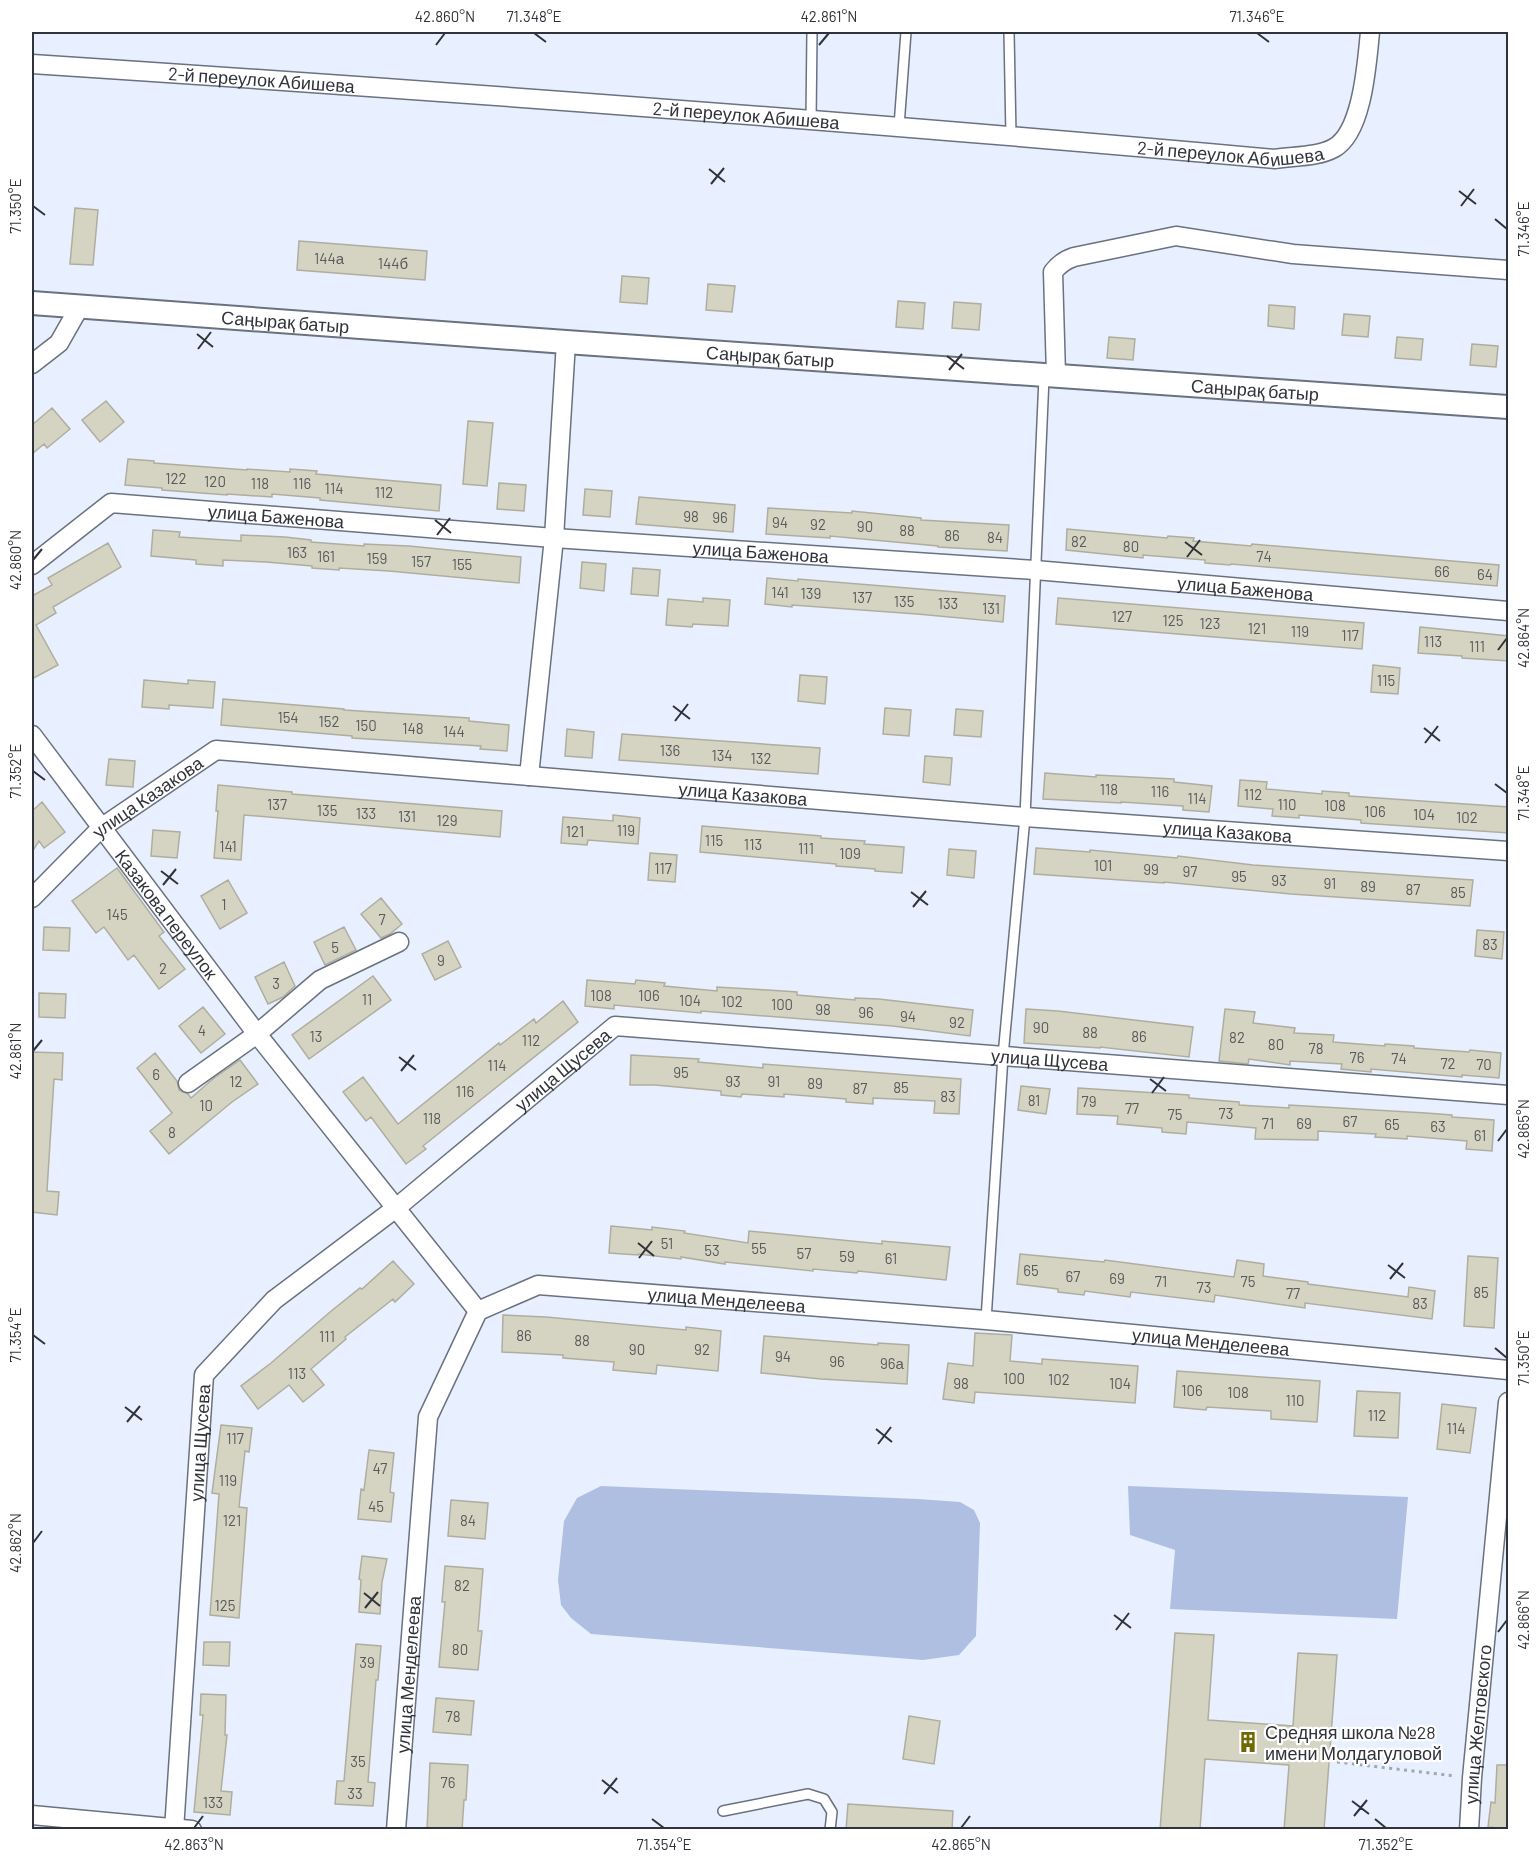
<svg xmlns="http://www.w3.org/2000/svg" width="1540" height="1861" font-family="Barlow,sans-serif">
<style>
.green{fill:#aebfe1}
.building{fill:#d5d4c3;stroke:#afae9e;stroke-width:1.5}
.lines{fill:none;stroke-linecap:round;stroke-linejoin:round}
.service-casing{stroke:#6a717f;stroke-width:12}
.minor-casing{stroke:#6a717f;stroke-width:21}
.tertiary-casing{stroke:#6a717f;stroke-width:26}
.path{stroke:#a1a7b2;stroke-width:3;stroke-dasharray:3 4.5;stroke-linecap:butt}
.service{stroke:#fff;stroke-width:9}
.minor{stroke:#fff;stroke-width:18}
.tertiary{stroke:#fff;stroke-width:22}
.ticks{fill:none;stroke:#303339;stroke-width:2}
.labels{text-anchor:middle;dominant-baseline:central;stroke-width:4.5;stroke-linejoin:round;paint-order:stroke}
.number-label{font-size:15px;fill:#595b5c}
.street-label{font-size:18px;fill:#303339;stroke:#fff}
.poi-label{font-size:18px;fill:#303339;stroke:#fff;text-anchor:start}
.neatline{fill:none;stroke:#303339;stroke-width:2}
.ticks-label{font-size:15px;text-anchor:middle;fill:#303339}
</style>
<rect width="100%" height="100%" fill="#e8f0ff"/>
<path class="green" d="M601 1486 918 1499 960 1502 974 1510 980 1523 976 1636 959 1655 923 1660 591 1634 571 1618 561 1605 558 1580 564 1521 577 1498Z
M1128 1486 1408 1497 1397 1619 1170 1609 1175 1550 1130 1535Z"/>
<path class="building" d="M75 208 98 210 93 265 70 264Z
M299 241 427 251 425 280 297 270Z
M622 276 649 278 647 304 620 302Z
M708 284 735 286 732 312 706 310Z
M898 301 925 303 923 329 896 327Z
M954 302 981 304 979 330 952 328Z
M1269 305 1295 307 1294 329 1268 326Z
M1344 314 1370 316 1368 337 1342 335Z
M1109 337 1135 339 1133 360 1107 358Z
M1397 337 1423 339 1421 360 1395 358Z
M1472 344 1498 346 1496 367 1470 365Z
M106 401 124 422 100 442 82 420Z
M52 408 70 429 47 448 44 444 32 454V425Z
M468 421 493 423 487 486 463 484Z
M128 459 154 461V463L247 470V469L290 472V469L317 471 316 474 441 485 439 511 320 500V498L272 494V497L227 494V495L162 490V488L125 485Z
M499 483 526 485 524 511 497 509Z
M585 489 612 491 610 517 583 515Z
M639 497 735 505 733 532 636 524Z
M768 508 852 513V511L921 518V520L1009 525 1007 551 938 547V546L830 536V538L766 534Z
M1067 529 1167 538 1168 536 1194 538 1193 541 1251 546 1252 544 1499 565 1497 586 1231 564 1230 565 1205 563V560L1143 555V558L1066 550Z
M153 530 180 532 179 537 241 541V535L285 537 311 540V542L364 546V544L409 546 521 557 519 583 389 571 339 568V570L312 568V566L266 562 223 560V566L196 564V560L151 556Z
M108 543 121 567 53 607 56 613 36 625 58 665 32 679V596L52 585 48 578Z
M582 562 606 564 604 591 580 588Z
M633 568 660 570 658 596 631 594Z
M767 578 798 581V579L1005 596 1003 622 917 614 792 605V607L765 604Z
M703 598 730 600 728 626 693 624 692 627 666 625 668 599 703 602Z
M1058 598 1364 623 1362 649 1056 624Z
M1420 627 1509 636V661L1462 658V656L1418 653Z
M1373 665 1400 668 1398 694 1371 692Z
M800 675 827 677 825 704 798 701Z
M144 680 188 684V680L215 682 213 708 169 705V709L142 707Z
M223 699 344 709V710L469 718V721L509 725 507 751 480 749 481 746 352 738V736L221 725Z
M885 708 911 710 909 736 883 734Z
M956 709 983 711 981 737 954 735Z
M567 729 594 732 592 758 565 756Z
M622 734 820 748 818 774 619 760Z
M925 756 952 758 950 785 923 782Z
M109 759 135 761 133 787 106 785Z
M1045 773 1096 777V775L1174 779V782L1212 786 1209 812 1183 810V806L1121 802V803L1043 799Z
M1240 780 1267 782 1266 789 1322 794V791L1349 793V796L1509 807V833L1361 823V820L1299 815V818L1272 816 1273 809 1238 806Z
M218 785 292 792V794L502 811 500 837 244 815 241 860 214 858 218 811H216Z
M42 802 65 832 44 848 39 841 32 852V811Z
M613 815 640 818 638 844 588 840 587 845 561 843 563 817 613 821Z
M702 826 821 836V838L865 841 864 844 904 847 902 873 875 871V869L836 866V864L700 852Z
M153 830 180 832 177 858 151 856Z
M1036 848 1090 852V850L1177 858 1178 856 1253 865 1473 880 1470 906 1291 894 1164 882V883L1034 874Z
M949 849 976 851 974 878 947 875Z
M650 853 677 855 675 882 648 880Z
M117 868 164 932 159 936 185 969 159 989 134 955 128 960 104 927 96 933 72 901Z
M228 880 247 913 220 929 201 896Z
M381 898 402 924 390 934 381 938 361 914Z
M44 927 70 928 69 951 43 950Z
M344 927 356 950 325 965 314 942Z
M1477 930 1504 932 1502 959 1475 956Z
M448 941 461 967 435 980 422 954Z
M284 962 295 986 283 997 268 1004 255 977Z
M373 976 391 1000 309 1059 292 1035Z
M587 980 635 984 636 980 665 983 664 986 717 991V987L768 990 797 992V995L855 1000V998L879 999 973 1010 970 1036 893 1026 701 1011V1013L614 1005V1009L585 1006Z
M39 993 66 994 65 1018 39 1017Z
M563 1001 578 1022 423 1146 426 1149 406 1164 371 1117 366 1121 343 1092 363 1077 398 1124 499 1043 500 1045 534 1019 536 1023Z
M203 1007 225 1034 201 1053 179 1026Z
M1026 1009 1058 1011 1193 1027 1189 1057 1100 1047V1048L1024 1043Z
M1225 1009 1255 1012 1253 1023 1295 1028 1294 1033 1334 1035 1333 1042 1385 1046V1044L1414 1046V1048L1469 1052 1470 1050 1501 1053 1499 1078 1462 1075V1077L1371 1069V1072L1341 1069 1342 1064 1290 1061V1065L1249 1059 1248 1064 1219 1061Z
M32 1052 63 1053 62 1080 54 1079 47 1191 59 1192 57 1215 32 1212Z
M155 1053 177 1081 179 1090 188 1094 191 1098 214 1078 240 1060 258 1084 232 1102 169 1154 150 1131 172 1113 137 1068Z
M631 1055 699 1059 698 1062 763 1068V1064L961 1079 959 1114 934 1113 935 1101 873 1098V1104L846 1102V1099L784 1094V1097L742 1094 741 1097 721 1095V1091L655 1085H630Z
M1021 1086 1050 1089 1046 1114 1018 1110Z
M1078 1088 1189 1095V1098L1239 1102V1105L1289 1108V1105L1426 1113 1452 1115V1117L1494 1120 1492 1151 1466 1149 1467 1141 1407 1136V1139L1375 1137 1376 1134 1318 1131V1140L1255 1139 1256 1128 1187 1122 1186 1134 1162 1132V1128L1117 1124 1118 1116 1077 1114Z
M611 1226 652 1230V1227L685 1231 684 1233 748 1243 749 1231 882 1244V1241L950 1247 946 1280 858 1271 857 1273 813 1269V1271L725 1262V1264L681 1257V1259L638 1254V1255L609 1253Z
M1020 1254 1104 1262 1105 1260 1234 1277 1237 1260 1264 1264 1263 1276 1308 1282V1284L1408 1297 1409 1287 1435 1291 1432 1319 1305 1303V1308L1215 1295 1214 1302 1131 1292 1130 1297 1085 1291 1084 1295 1058 1292V1289L1017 1284Z
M1468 1256 1498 1258 1494 1328 1464 1326Z
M393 1261 414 1284 395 1302 393 1299 345 1337 346 1339 311 1369 324 1385 303 1402 289 1385 258 1409 241 1386 271 1363 330 1312 360 1288 362 1289Z
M503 1315 546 1317 686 1330V1327L721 1331 718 1371 657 1365 656 1374 613 1370 614 1362 563 1358V1355L502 1352Z
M975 1333 1012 1335 1010 1361 1042 1364V1359L1138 1366 1135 1403 975 1392 974 1403 943 1399 948 1363 973 1366Z
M764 1336 878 1345V1343L909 1345 907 1384 821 1379 761 1373Z
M1177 1371 1320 1381 1317 1422 1271 1419V1411L1207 1407 1206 1410 1174 1407Z
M1357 1391 1400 1393 1398 1438 1354 1436Z
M1442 1404 1476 1408 1470 1453 1437 1449Z
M221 1425 252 1428 249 1452 245 1451 239 1507 247 1508 239 1618 210 1615 219 1494 212 1493Z
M369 1450 394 1453 390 1492 394 1493 391 1522 358 1519 361 1489 364 1490Z
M451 1500 488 1503 485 1539 448 1536Z
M362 1556 387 1559 382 1582 380 1614 359 1612 361 1580 359 1579Z
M445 1566 483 1569 478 1631H482L478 1670 439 1667 445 1602H442Z
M1175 1633 1214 1635 1208 1720 1293 1726 1298 1653 1337 1655 1324 1830H1284L1289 1765 1205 1759 1200 1830H1160Z
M204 1642H230L229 1666 203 1665Z
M356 1644 381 1646 378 1680H376L368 1782 375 1783 373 1806 335 1804 337 1781H344Z
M201 1694 226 1695 225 1735H227L221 1791 232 1792 230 1815 194 1812 203 1715H200Z
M436 1698 474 1701 471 1735 433 1732Z
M909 1716 940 1721 934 1764 903 1759Z
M430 1763 468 1765 466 1800H464L462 1830H427Z
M1497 1765H1509V1829L1488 1827 1491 1802 1495 1803Z
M848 1804 953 1811 952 1830H846Z"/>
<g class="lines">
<defs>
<path id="service" d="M1009 32 1011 136
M811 121 812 32
M899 126 906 32
M986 1320 1003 1056 1025 817 1044 377
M723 1811 808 1794 824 1799 832 1812 830 1830"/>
<g id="minor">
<path id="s1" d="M32 64C446 91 861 122 1275 159 1293 156 1318 157 1334 148 1363 132 1367 61 1370 32"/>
<path d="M32 364 59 343 80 306"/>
<path d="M1056 375 1053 272C1059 264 1065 260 1074 257L1176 236 1293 254 1508 270"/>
<path id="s2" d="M32 565 111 503 554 538 1035 570 1508 611"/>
<path id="s3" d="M32 735 257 1034 478 1311"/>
<path d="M529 776 554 538 566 342"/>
<path id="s4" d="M32 898 101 828 216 750 1025 817 1508 851"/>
<path d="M188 1083 257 1034 320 980 399 942"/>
<path d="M32 1815 192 1830"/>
<path id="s5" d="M174 1830 204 1375 274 1300 396 1208 615 1026 1508 1095"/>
<path id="s6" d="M396 1830 428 1417 478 1311 538 1285 986 1320 1508 1370"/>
<path id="s7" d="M1469 1830 1472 1778 1508 1402"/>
</g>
<g id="tertiary">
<path id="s8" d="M32 303 566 342 1508 407"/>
</g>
</defs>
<use href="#service" class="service-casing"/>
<use href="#minor" class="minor-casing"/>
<use href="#tertiary" class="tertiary-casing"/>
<path class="path" d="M1337 1762 1455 1776"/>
<use href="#service" class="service"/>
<use href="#minor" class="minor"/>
<use href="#tertiary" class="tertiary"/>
</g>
<path class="ticks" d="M534 33 546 42M1257 33 1269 42M436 45 445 33M819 45 829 33M709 169 725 182M711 184 724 168M1459 191 1476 204M33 206 45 215M1461 206 1474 189M1495 219 1507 229M197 334 213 347M198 349 211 332M947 356 964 369M949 370 962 354M435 520 451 533M437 535 450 518M1185 542 1202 555M1187 557 1200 540M33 560 42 549M1498 650 1507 638M673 706 690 719M675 721 688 704M1424 728 1440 741M1425 743 1438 726M33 771 45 780M1495 784 1507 793M161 871 178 884M163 885 176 869M911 892 928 905M913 907 926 891M33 1051 42 1040M399 1057 416 1070M401 1071 414 1055M1150 1079 1166 1091M1152 1093 1164 1077M1498 1141 1507 1129M638 1243 654 1256M639 1258 652 1241M1388 1265 1405 1278M1390 1279 1403 1263M33 1335 45 1344M1495 1348 1507 1358M125 1407 142 1420M127 1422 140 1406M876 1429 892 1442M878 1444 891 1427M33 1543 42 1531M364 1593 380 1606M365 1608 378 1592M1114 1615 1131 1628M1116 1630 1129 1613M1498 1632 1507 1620M602 1780 618 1793M604 1794 617 1778M1352 1801 1369 1814M1354 1816 1367 1800M652 1819 664 1828M1375 1819 1386 1828M194 1828 203 1816M961 1828 970 1816"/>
<defs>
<symbol id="building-bare" viewBox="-9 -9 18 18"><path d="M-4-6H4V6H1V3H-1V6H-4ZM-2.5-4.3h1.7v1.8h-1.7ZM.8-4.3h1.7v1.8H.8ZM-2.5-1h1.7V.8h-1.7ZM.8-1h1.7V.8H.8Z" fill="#706800" stroke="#fff" stroke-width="2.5" paint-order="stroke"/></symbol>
</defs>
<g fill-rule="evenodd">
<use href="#building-bare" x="1233" y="1727" width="30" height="30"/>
</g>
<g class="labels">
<g class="number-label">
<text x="329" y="258">144а</text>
<text x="393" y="263">144б</text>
<text x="176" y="478">122</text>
<text x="215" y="481">120</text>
<text x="260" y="483">118</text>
<text x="302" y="483">116</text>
<text x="334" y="488">114</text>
<text x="384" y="492">112</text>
<text x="691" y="516">98</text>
<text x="720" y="517">96</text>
<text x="780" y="522">94</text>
<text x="818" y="524">92</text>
<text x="865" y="526">90</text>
<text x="907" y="530">88</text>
<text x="952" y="535">86</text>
<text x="995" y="537">84</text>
<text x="1079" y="541">82</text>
<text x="1131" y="546">80</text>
<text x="297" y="552">163</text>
<text x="326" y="556">161</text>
<text x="1264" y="556">74</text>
<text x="377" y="558">159</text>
<text x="421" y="561">157</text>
<text x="462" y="564">155</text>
<text x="1442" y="571">66</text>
<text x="1485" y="574">64</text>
<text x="780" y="592">141</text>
<text x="811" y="593">139</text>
<text x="862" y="597">137</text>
<text x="904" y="601">135</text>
<text x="948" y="603">133</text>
<text x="991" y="608">131</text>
<text x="1122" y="616">127</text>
<text x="1173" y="620">125</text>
<text x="1210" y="623">123</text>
<text x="1257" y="628">121</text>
<text x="1300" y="631">119</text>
<text x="1350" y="635">117</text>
<text x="1433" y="641">113</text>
<text x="1477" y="646">111</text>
<text x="1386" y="680">115</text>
<text x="288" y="717">154</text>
<text x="329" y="721">152</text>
<text x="366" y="725">150</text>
<text x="413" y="728">148</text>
<text x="454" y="731">144</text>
<text x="670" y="750">136</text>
<text x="722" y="755">134</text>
<text x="761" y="758">132</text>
<text x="1109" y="789">118</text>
<text x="1160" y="791">116</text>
<text x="1253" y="794">112</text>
<text x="1197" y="798">114</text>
<text x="277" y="804">137</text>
<text x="1287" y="804">110</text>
<text x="1335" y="805">108</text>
<text x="327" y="810">135</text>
<text x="1375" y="811">106</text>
<text x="366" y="813">133</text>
<text x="1424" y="814">104</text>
<text x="407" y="816">131</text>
<text x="1467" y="817">102</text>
<text x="447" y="820">129</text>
<text x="626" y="830">119</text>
<text x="575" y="831">121</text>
<text x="714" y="840">115</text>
<text x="753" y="844">113</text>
<text x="228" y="846">141</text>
<text x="806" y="848">111</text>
<text x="850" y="853">109</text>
<text x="1103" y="865">101</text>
<text x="663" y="868">117</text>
<text x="1151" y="869">99</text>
<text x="1190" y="871">97</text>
<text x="1239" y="876">95</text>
<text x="1279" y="880">93</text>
<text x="1330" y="883">91</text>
<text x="1368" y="886">89</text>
<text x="1413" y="889">87</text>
<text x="1458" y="892">85</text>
<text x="224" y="904">1</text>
<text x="117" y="914">145</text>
<text x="382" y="919">7</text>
<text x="1490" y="944">83</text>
<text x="335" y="947">5</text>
<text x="441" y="960">9</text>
<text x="163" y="968">2</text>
<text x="276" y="983">3</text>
<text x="601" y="995">108</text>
<text x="649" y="995">106</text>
<text x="367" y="999">11</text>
<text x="690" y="1000">104</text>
<text x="732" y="1001">102</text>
<text x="782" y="1004">100</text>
<text x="823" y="1009">98</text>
<text x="866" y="1012">96</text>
<text x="908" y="1016">94</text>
<text x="957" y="1022">92</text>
<text x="1041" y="1027">90</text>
<text x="202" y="1030">4</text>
<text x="1090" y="1032">88</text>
<text x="316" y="1036">13</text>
<text x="1139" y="1036">86</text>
<text x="1237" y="1037">82</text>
<text x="531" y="1040">112</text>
<text x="1276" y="1044">80</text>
<text x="1316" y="1048">78</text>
<text x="1357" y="1057">76</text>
<text x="1399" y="1058">74</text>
<text x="1448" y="1063">72</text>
<text x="1484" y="1064">70</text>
<text x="497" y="1065">114</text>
<text x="681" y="1072">95</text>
<text x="156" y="1074">6</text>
<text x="236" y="1081">12</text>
<text x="733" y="1081">93</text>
<text x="774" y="1081">91</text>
<text x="815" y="1083">89</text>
<text x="901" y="1087">85</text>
<text x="860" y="1088">87</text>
<text x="465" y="1091">116</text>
<text x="948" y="1096">83</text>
<text x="1034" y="1100">81</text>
<text x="1089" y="1101">79</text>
<text x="206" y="1105">10</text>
<text x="1132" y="1108">77</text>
<text x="1226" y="1113">73</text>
<text x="1175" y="1114">75</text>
<text x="432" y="1118">118</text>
<text x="1350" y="1121">67</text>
<text x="1268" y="1123">71</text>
<text x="1304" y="1123">69</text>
<text x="1392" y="1124">65</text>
<text x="1438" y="1126">63</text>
<text x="172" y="1132">8</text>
<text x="1480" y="1135">61</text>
<text x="667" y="1243">51</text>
<text x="759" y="1248">55</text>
<text x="712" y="1250">53</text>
<text x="804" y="1253">57</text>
<text x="847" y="1256">59</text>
<text x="891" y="1258">61</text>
<text x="1031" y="1270">65</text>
<text x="1073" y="1276">67</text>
<text x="1117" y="1278">69</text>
<text x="1161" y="1281">71</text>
<text x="1248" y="1281">75</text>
<text x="1204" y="1287">73</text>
<text x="1481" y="1292">85</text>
<text x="1293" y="1293">77</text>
<text x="1420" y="1303">83</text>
<text x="524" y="1335">86</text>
<text x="327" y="1336">111</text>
<text x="582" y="1340">88</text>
<text x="637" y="1349">90</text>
<text x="702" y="1349">92</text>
<text x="783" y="1356">94</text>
<text x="837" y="1361">96</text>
<text x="892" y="1363">96а</text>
<text x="297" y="1373">113</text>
<text x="1014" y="1378">100</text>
<text x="1059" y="1379">102</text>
<text x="961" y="1383">98</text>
<text x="1120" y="1383">104</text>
<text x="1192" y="1390">106</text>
<text x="1238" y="1392">108</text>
<text x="1295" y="1400">110</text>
<text x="1377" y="1415">112</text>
<text x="1456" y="1428">114</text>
<text x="235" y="1438">117</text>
<text x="380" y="1468">47</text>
<text x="228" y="1480">119</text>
<text x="376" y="1506">45</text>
<text x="232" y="1520">121</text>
<text x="468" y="1520">84</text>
<text x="462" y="1585">82</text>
<text x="225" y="1605">125</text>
<text x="460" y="1649">80</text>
<text x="367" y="1662">39</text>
<text x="453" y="1716">78</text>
<text x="358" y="1761">35</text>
<text x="448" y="1782">76</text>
<text x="355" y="1793">33</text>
<text x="213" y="1802">133</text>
</g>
<g class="street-label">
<text stroke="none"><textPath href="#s1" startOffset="230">2-й переулок Абишева</textPath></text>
<text stroke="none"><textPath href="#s1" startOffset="716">2-й переулок Абишева</textPath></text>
<text stroke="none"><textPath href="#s1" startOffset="1202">2-й переулок Абишева</textPath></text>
<text stroke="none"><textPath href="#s8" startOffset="254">Саңырақ батыр</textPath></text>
<text stroke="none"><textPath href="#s8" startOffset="740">Саңырақ батыр</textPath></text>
<text stroke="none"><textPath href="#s8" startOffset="1226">Саңырақ батыр</textPath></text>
<text stroke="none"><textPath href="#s2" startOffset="266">улица Баженова</textPath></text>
<text stroke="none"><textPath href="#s2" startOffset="752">улица Баженова</textPath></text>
<text stroke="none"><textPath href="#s2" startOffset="1238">улица Баженова</textPath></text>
<text stroke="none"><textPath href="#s4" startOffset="766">улица Казакова</textPath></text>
<text stroke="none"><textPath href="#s4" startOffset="154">улица Казакова</textPath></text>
<text stroke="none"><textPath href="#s4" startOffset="1252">улица Казакова</textPath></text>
<text stroke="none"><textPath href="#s3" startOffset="224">Казакова переулок</textPath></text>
<text stroke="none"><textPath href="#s5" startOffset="1432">улица Щусева</textPath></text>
<text stroke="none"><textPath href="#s5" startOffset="928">улица Щусева</textPath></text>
<text stroke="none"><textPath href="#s6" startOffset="786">улица Менделеева</textPath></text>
<text stroke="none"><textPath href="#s6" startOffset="1272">улица Менделеева</textPath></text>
<text stroke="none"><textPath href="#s5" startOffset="388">улица Щусева</textPath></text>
<text stroke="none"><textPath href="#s6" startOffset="156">улица Менделеева</textPath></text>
<text stroke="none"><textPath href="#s7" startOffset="106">улица Желтовского</textPath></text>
</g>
<g class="poi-label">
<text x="1265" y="1732">Средняя школа №28<tspan x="1265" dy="21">имени Молдагуловой</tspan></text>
</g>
</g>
<rect width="1540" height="1861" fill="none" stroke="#ffffff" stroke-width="66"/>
<rect x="33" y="33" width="1474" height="1795" class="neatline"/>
<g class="ticks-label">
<text x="445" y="22">42.860°N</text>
<text x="534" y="22">71.348°E</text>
<text x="829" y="22">42.861°N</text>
<text x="1257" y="22">71.346°E</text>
<text transform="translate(16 206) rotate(-90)" y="5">71.350°E</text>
<text transform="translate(1524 229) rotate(-90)" y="5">71.346°E</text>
<text transform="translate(16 560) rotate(-90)" y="5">42.860°N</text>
<text transform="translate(1524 638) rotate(-90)" y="5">42.864°N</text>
<text transform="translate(16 771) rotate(-90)" y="5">71.352°E</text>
<text transform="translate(1524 793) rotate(-90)" y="5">71.348°E</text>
<text transform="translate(16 1051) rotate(-90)" y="5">42.861°N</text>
<text transform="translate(1524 1129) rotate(-90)" y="5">42.865°N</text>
<text transform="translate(16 1335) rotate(-90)" y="5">71.354°E</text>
<text transform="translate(1524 1358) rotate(-90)" y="5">71.350°E</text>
<text transform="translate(16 1543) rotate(-90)" y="5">42.862°N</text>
<text transform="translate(1524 1620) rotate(-90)" y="5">42.866°N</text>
<text x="194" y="1850">42.863°N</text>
<text x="664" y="1850">71.354°E</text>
<text x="961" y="1850">42.865°N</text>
<text x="1386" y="1850">71.352°E</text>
</g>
</svg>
